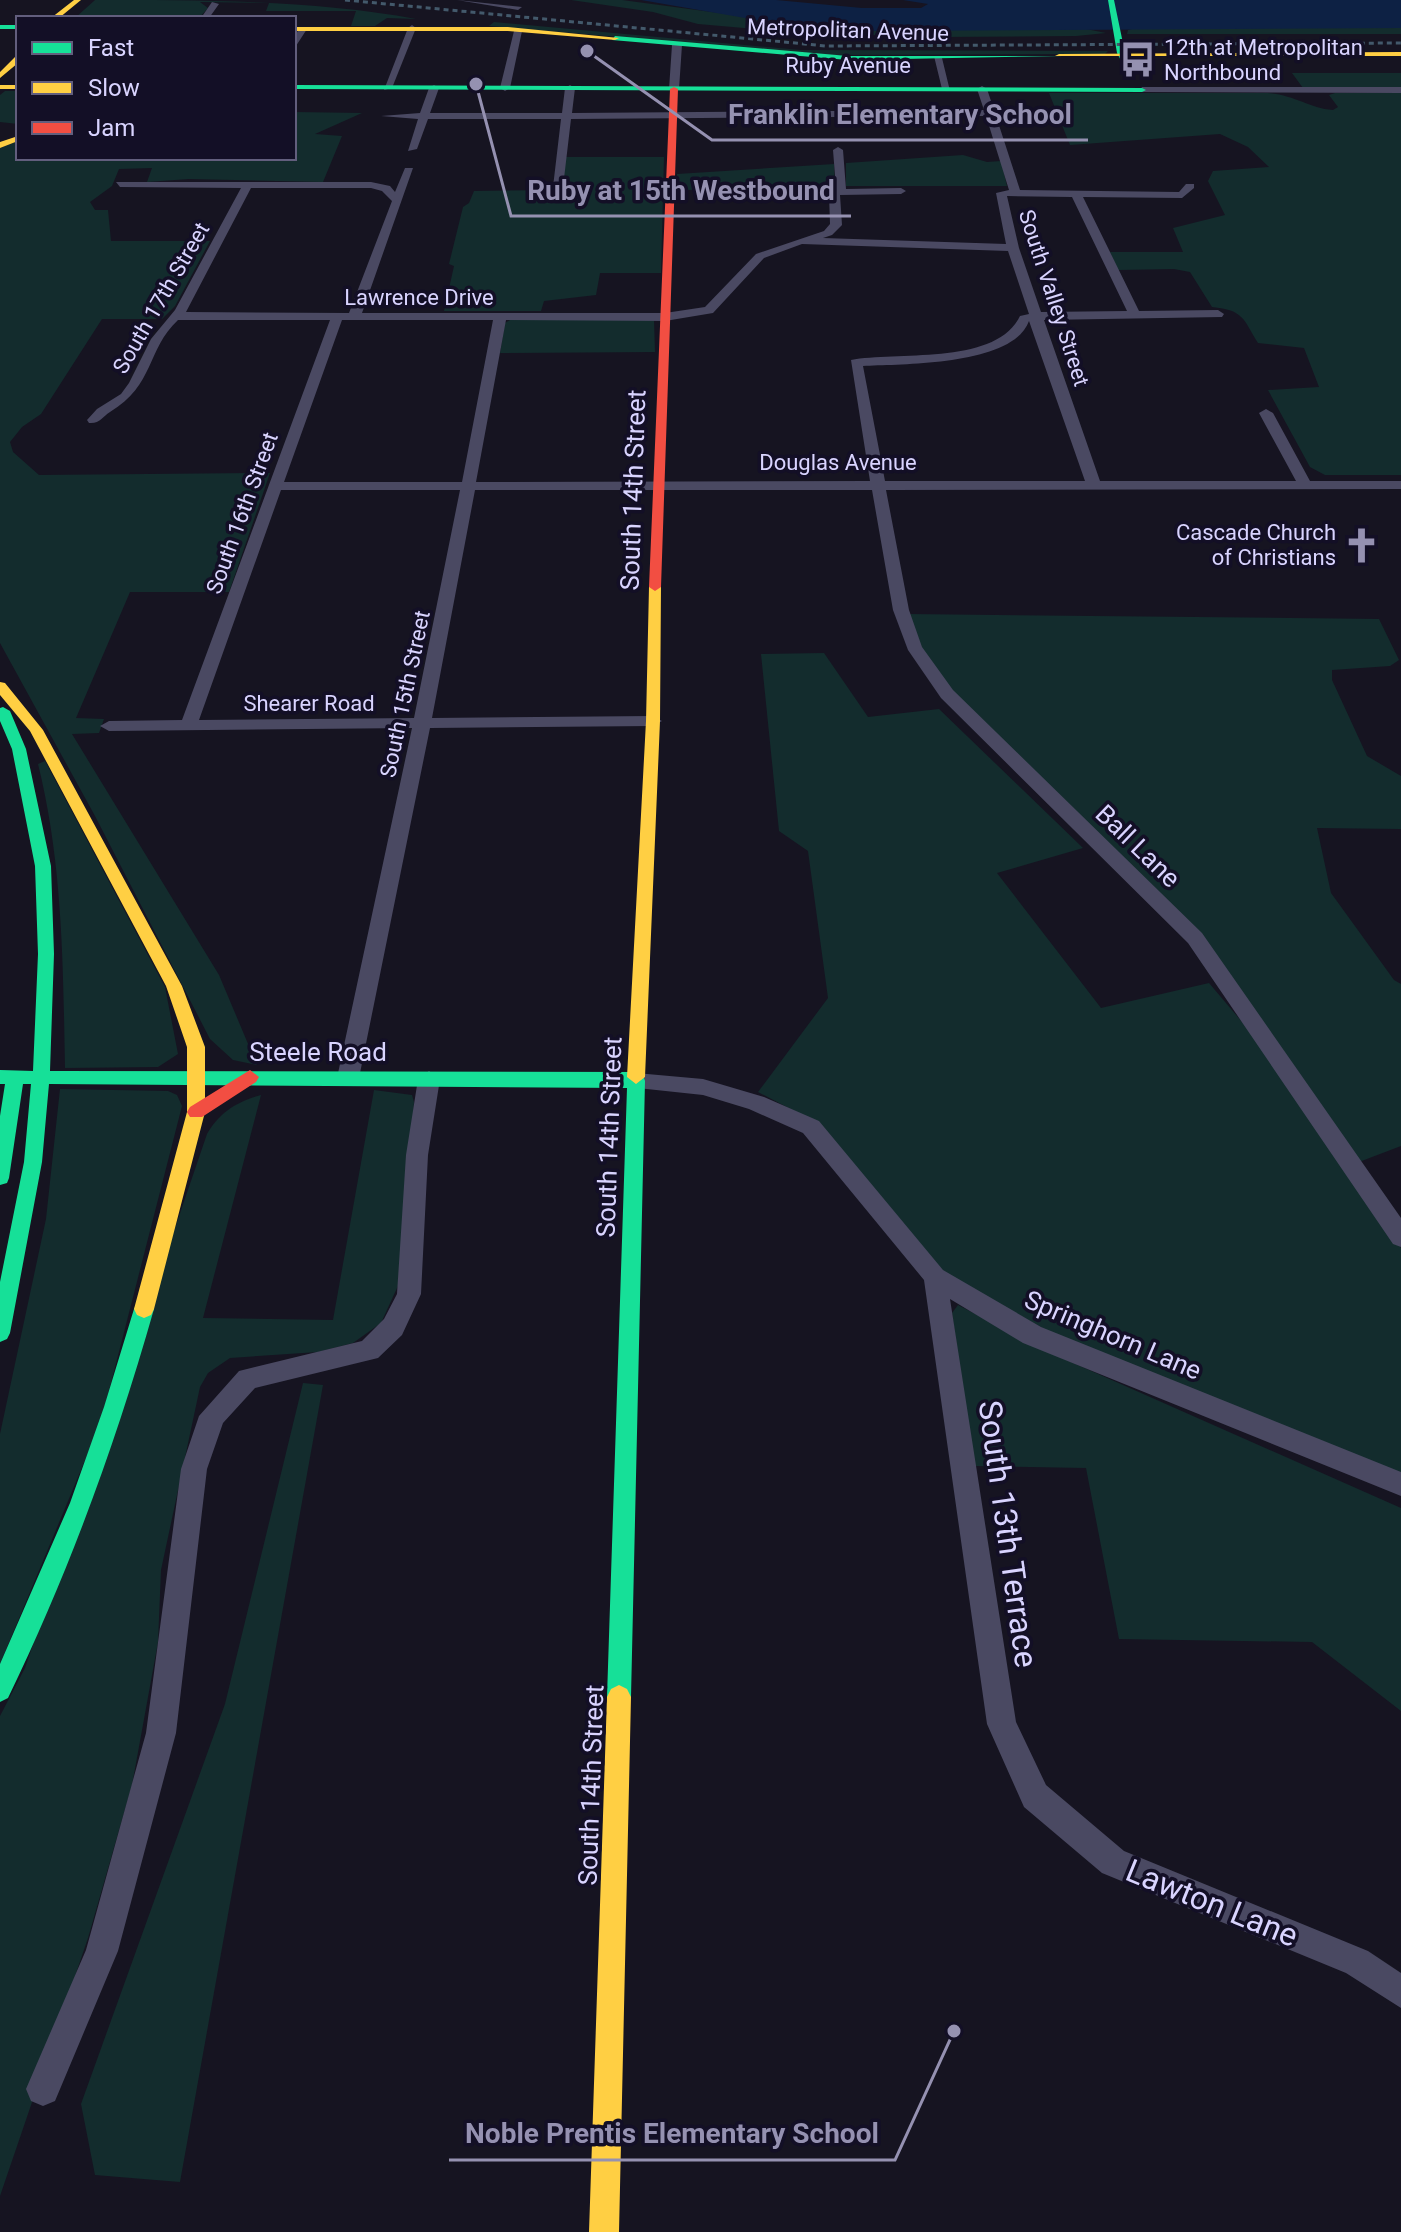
<svg xmlns="http://www.w3.org/2000/svg" width="1401" height="2232" font-family="Roboto,sans-serif">
<style>
.green{fill:#132c2d}
.water{fill:#0d2144}
.lines{fill:none;stroke-linecap:round;stroke-linejoin:round}
.street{fill:#4a4962;fill-rule:evenodd}
.fast{fill:#16e098;fill-rule:evenodd}
.slow{fill:#ffcf43;fill-rule:evenodd}
.jam{fill:#f24e42;fill-rule:evenodd}
.rail{stroke:#43596b;stroke-width:3;stroke-dasharray:5 4;stroke-linecap:butt}
.labels{text-anchor:middle;dominant-baseline:central;stroke-width:7;stroke-linejoin:round;paint-order:stroke}
.far-street-label{font-size:22px;fill:#d9d4ff;stroke:#130f26}
.far-poi-label{font-size:22px;fill:#d9d4ff;stroke:#130f26;text-anchor:start}
.street-label{font-size:26px;fill:#d9d4ff;stroke:#130f26}
.near-street-label{font-size:32px;fill:#d9d4ff;stroke:#130f26}
.leader{fill:none;stroke:#9591b1;stroke-width:3}
.callout-dot{fill:#9591b1;stroke:#130f26;stroke-width:3}
.callout-label{font-size:28px;text-anchor:middle;font-weight:bold;fill:#9591b1;stroke:#130f26;stroke-width:7;stroke-linejoin:round;paint-order:stroke}
</style>
<rect width="100%" height="100%" fill="#161421"/>
<path class="green" d="M95 0C199 0 315 0 416 19L387 18 375 26H351L356 11H266L269 3 200 2 208 8 199 18H75Z
M571 0H622L830 28 1076 27 1106 33 1076 36 935 37 801 33 698 24 653 12Z
M494 22 801 50 1108 51 1105 54 829 55 489 26Z
M1140 27 1401 28V34H1127L1128 30Z
M1292 73H1401V88H1303Z
M5 91H18V124L0 122V95Z
M1049 93H1268C1295 95 1309 108 1333 110L1338 107 1329 95 1335 93H1401V475H1325L1310 467 1268 390 1319 387 1304 348 1258 343C1243 319 1244 310 1212 307L1190 272 1174 269 1118 270 1110 252H1183L1173 228 1225 215 1208 181 1213 171 1269 167 1248 147 1220 134 1070 145Z
M294 112 362 113 315 134 342 136 323 182 189 179 147 182 152 168 119 169 112 186 90 202 95 210H108L111 241H210L175 306 162 319H102L41 414 22 427 10 442 13 452 39 475 270 473 229 592H130L76 718 104 719 99 733 72 734 219 975 257 1065 233 1060 210 1039 95 816 0 643V148L18 141V158H294Z
M963 155 987 162 1001 161 1007 186H846V163Z
M564 157H664L661 273H600L596 295 544 301 541 311H444L454 266 449 264 463 207 469 203 474 191 560 190Z
M834 164 835 189 676 190 677 174Z
M510 320H654L655 352 500 353 505 323Z
M907 614 1379 619 1399 660 1390 666 1332 670V680L1367 756 1401 776V829L1317 828 1331 893 1394 980 1401 984V1146L1359 1162 1195 932 954 696 916 642Z
M824 653 868 717 939 709 1083 848 997 873 1101 1008 1209 983 1265 1049 1401 1248V1479L1046 1330 947 1275 800 1114 758 1092 828 998 808 851 779 831 761 654Z
M45 761 165 987 178 1054 158 1067 65 1068C63 965 63 865 38 764Z
M60 1089 168 1091 177 1095 182 1106 101 1422 0 1664V1434L46 1219Z
M374 1090 412 1095 414 1102 402 1277 381 1323 353 1343 318 1352 230 1358 208 1373 200 1387 161 1570 158 1642 132 1785 88 1938 0 2196V1716L25 1668 207 1134C220 1112 236 1102 261 1095L203 1318 333 1320Z
M958 1305 1053 1354 1401 1508V1711L1312 1642 1119 1639 1086 1468 974 1466 952 1313Z
M303 1383 323 1385 180 2182 95 2175 81 2104 225 1704Z"/>
<path class="water" d="M641 0H776L862 8H921L928 4 903 0H1401V28L876 31 780 24Z"/>
<g class="lines">
<path class="street" d="M457 0 522 7 518 10Z
M212 2 219 4 209 18H201Z
M412 25 416 28 392 88 384 90 408 28Z
M300 27 307 29 294 49V38Z
M518 28 522 31 510 88 505 91 500 88 514 31Z
M677 42 682 45 679 89 674 92 669 89 672 45Z
M934 56 942 58 950 91 942 89Z
M434 85 439 88 430 113H562L565 88 570 85 575 88 572 113 984 110 977 89 982 86 987 89 994 110 1058 113 996 116 1020 190 1179 192 1186 184H1194V188L1182 198 1083 197 1139 311 1218 310 1224 314 1222 317 1044 320 1100 481H1296L1259 413 1266 409 1273 413 1310 481H1401V489L886 490 909 610 922 647 953 690 1202 933 1401 1218V1247L1393 1244 1188 943 941 698 908 650 893 610 872 490H475L432 718 653 716 662 721 653 726 430 728 359 1078 348 1086 340 1084 337 1078 412 728 109 731 100 726 109 721 182 720 330 320H178C146 350 155 385 110 412 102 417 100 424 89 423L87 420 97 409 121 394 129 383 151 339 175 310 241 188 120 187 116 182H371L390 186 395 192 405 168H413L362 313H665L705 307 756 254 824 231 830 224 829 194 836 188 833 150 838 147 843 150 846 189 901 188 906 191 901 194 840 195 842 225 832 235 823 238 1006 244 996 193 1009 190 986 116 571 119 563 187 558 190 553 187 561 119H428L417 149 408 151 418 119 381 116 420 113 429 88ZM251 188H371L382 191 392 201 349 313 186 312ZM1007 196 1072 197 1127 311 1041 312 1019 248ZM802 244 1008 251 1029 314 1020 316C996 366 897 351 851 360L870 481 476 482 506 320 665 321 713 313 764 258ZM342 320H493L462 482H284ZM1029 321 1085 481H885L863 366C902 364 1013 366 1029 321ZM281 490H460L414 718 199 720Z
M1142 87H1401V93L1139 92Z
M429 1071 440 1079 428 1155 421 1294 402 1335 378 1358 255 1388 223 1423 207 1469 176 1733 118 1951 55 2101 43 2106 31 2101 26 2089 86 1950 146 1733 181 1469 199 1416 239 1371 362 1341 384 1319 397 1294 406 1155 418 1079Z
M636 1073 703 1079 764 1097 819 1121 943 1270 1041 1327 1401 1472V1496L1023 1343 950 1299 1016 1722 1046 1785 1124 1851 1368 1951 1401 1973V2008L1346 1973 1102 1873 1024 1807 987 1724 924 1280 803 1133 749 1109 703 1095 628 1087 625 1081 628 1075Z"/>
<path class="fast" d="M1108 0H1114L1125 53 1135 76H1129L1117 53Z
M0 25H18V29H0Z
M615 36 848 56H1063L848 60 612 40Z
M294 85 1142 88 1146 90 1142 92 294 89Z
M3 707 10 711 26 749 51 866 54 954 50 1071 642 1072 645 1081 631 1697 627 1705 619 1709 611 1705 607 1697 627 1088 49 1084 42 1162 10 1333 7 1339 0 1342V1282L24 1162 31 1084H23L9 1178 7 1183 0 1185V1116L5 1084H0V1070L33 1071 38 954 35 866 12 749 0 721V708Z
M144 1300 151 1303 154 1309C116 1443 69 1572 8 1698L0 1702V1664L70 1503 104 1407 134 1309 137 1303Z"/>
<path class="slow" d="M74 0H81L59 18H51Z
M294 27H508L619 38 615 40 508 31H294Z
M1401 52V56H1055L1059 54Z
M15 57H18V63L0 78V72Z
M0 85H18V89H0Z
M18 136V141L0 148V142Z
M655 583 661 587 660 721 645 1077 636 1084 627 1077 646 721 649 587Z
M0 682 5 683 43 730 182 986 205 1047V1112L154 1309 151 1315 144 1318 137 1315 134 1309 187 1112V1047L166 986 30 731 0 695Z
M619 1685 627 1689 631 1697 619 2232H589L607 1697 611 1689Z"/>
<path class="jam" d="M674 87 678 89 661 587 655 591 649 587 670 89Z
M250 1070 259 1077 256 1082 202 1117H190L187 1112 190 1107Z"/>
<path class="rail" d="M345 0 826 46 1401 43"/>
</g>
<defs>
<symbol id="bus-bare" viewBox="-9 -9 18 18"><path d="M-5-6H5V4H4V6H2V4H-2V6H-4V4H-5ZM-3.5-4V0h7V-4ZM-3.5 1.2v1.5H-2V1.2ZM2 1.2v1.5H3.5V1.2Z" fill="#9591b1" stroke="#130f26" stroke-width="2.5" paint-order="stroke"/></symbol>
<symbol id="church-bare" viewBox="-9 -9 18 18"><path d="M-1.2-6h2.4v3.5h3.3v2.4h-3.3V6h-2.4V-.1h-3.3v-2.4h3.3Z" fill="#9591b1" stroke="#130f26" stroke-width="2.5" paint-order="stroke"/></symbol>
</defs>
<g fill-rule="evenodd">
<use href="#bus-bare" x="1112" y="34" width="51" height="51"/>
<use href="#church-bare" x="1336" y="520" width="51" height="51"/>
</g>
<g class="labels">
<g class="far-street-label">
<text transform="translate(848 30) rotate(2)">Metropolitan Avenue</text>
<text x="848" y="65">Ruby Avenue</text>
<text x="419" y="297">Lawrence Drive</text>
<text transform="translate(161 298) rotate(-60)">South 17th Street</text>
<text transform="translate(1054 298) rotate(72)">South Valley Street</text>
<text x="838" y="462">Douglas Avenue</text>
<text transform="translate(242 513) rotate(-70)">South 16th Street</text>
<text transform="translate(405 694) rotate(-78)">South 15th Street</text>
<text x="309" y="703">Shearer Road</text>
</g>
<g class="far-poi-label">
<text x="1164" y="47">12th at Metropolitan<tspan x="1164" dy="25">Northbound</tspan></text>
<text x="1336" y="532" text-anchor="end">Cascade Church<tspan x="1336" dy="25">of Christians</tspan></text>
</g>
<g class="street-label">
<text transform="translate(633 490) rotate(-88)">South 14th Street</text>
<text transform="translate(1138 846) rotate(44)">Ball Lane</text>
<text x="318" y="1052">Steele Road</text>
<text transform="translate(609 1137) rotate(-88)">South 14th Street</text>
<text transform="translate(1113 1335) rotate(23)">Springhorn Lane</text>
<text transform="translate(591 1785) rotate(-88)">South 14th Street</text>
</g>
<g class="near-street-label">
<text transform="translate(1008 1534) rotate(82)">South 13th Terrace</text>
<text transform="translate(1212 1903) rotate(22)">Lawton Lane</text>
</g>
</g>
<path class="leader" d="M587 51L712 140H1088M476 84L511 216H851M954 2031L895 2160H449"/>
<g class="callout-dot">
<circle cx="587" cy="51" r="8"/>
<circle cx="476" cy="84" r="8"/>
<circle cx="954" cy="2031" r="8"/>
</g>
<g class="callout-label">
<text x="900" y="124">Franklin Elementary School</text>
<text x="681" y="200">Ruby at 15th Westbound</text>
<text x="672" y="2143">Noble Prentis Elementary School</text>
</g>
<rect x="16" y="16" width="280" height="144" fill="#130f26" stroke="#625e7d" stroke-width="2"/>
<rect x="32" y="42" width="40" height="12" fill="#16e098" stroke="#625e7d" stroke-width="2"/>
<text x="88" y="56" font-size="24" fill="#d9d4ff">Fast</text>
<rect x="32" y="82" width="40" height="12" fill="#ffcf43" stroke="#625e7d" stroke-width="2"/>
<text x="88" y="96" font-size="24" fill="#d9d4ff">Slow</text>
<rect x="32" y="122" width="40" height="12" fill="#f24e42" stroke="#625e7d" stroke-width="2"/>
<text x="88" y="136" font-size="24" fill="#d9d4ff">Jam</text>
</svg>
